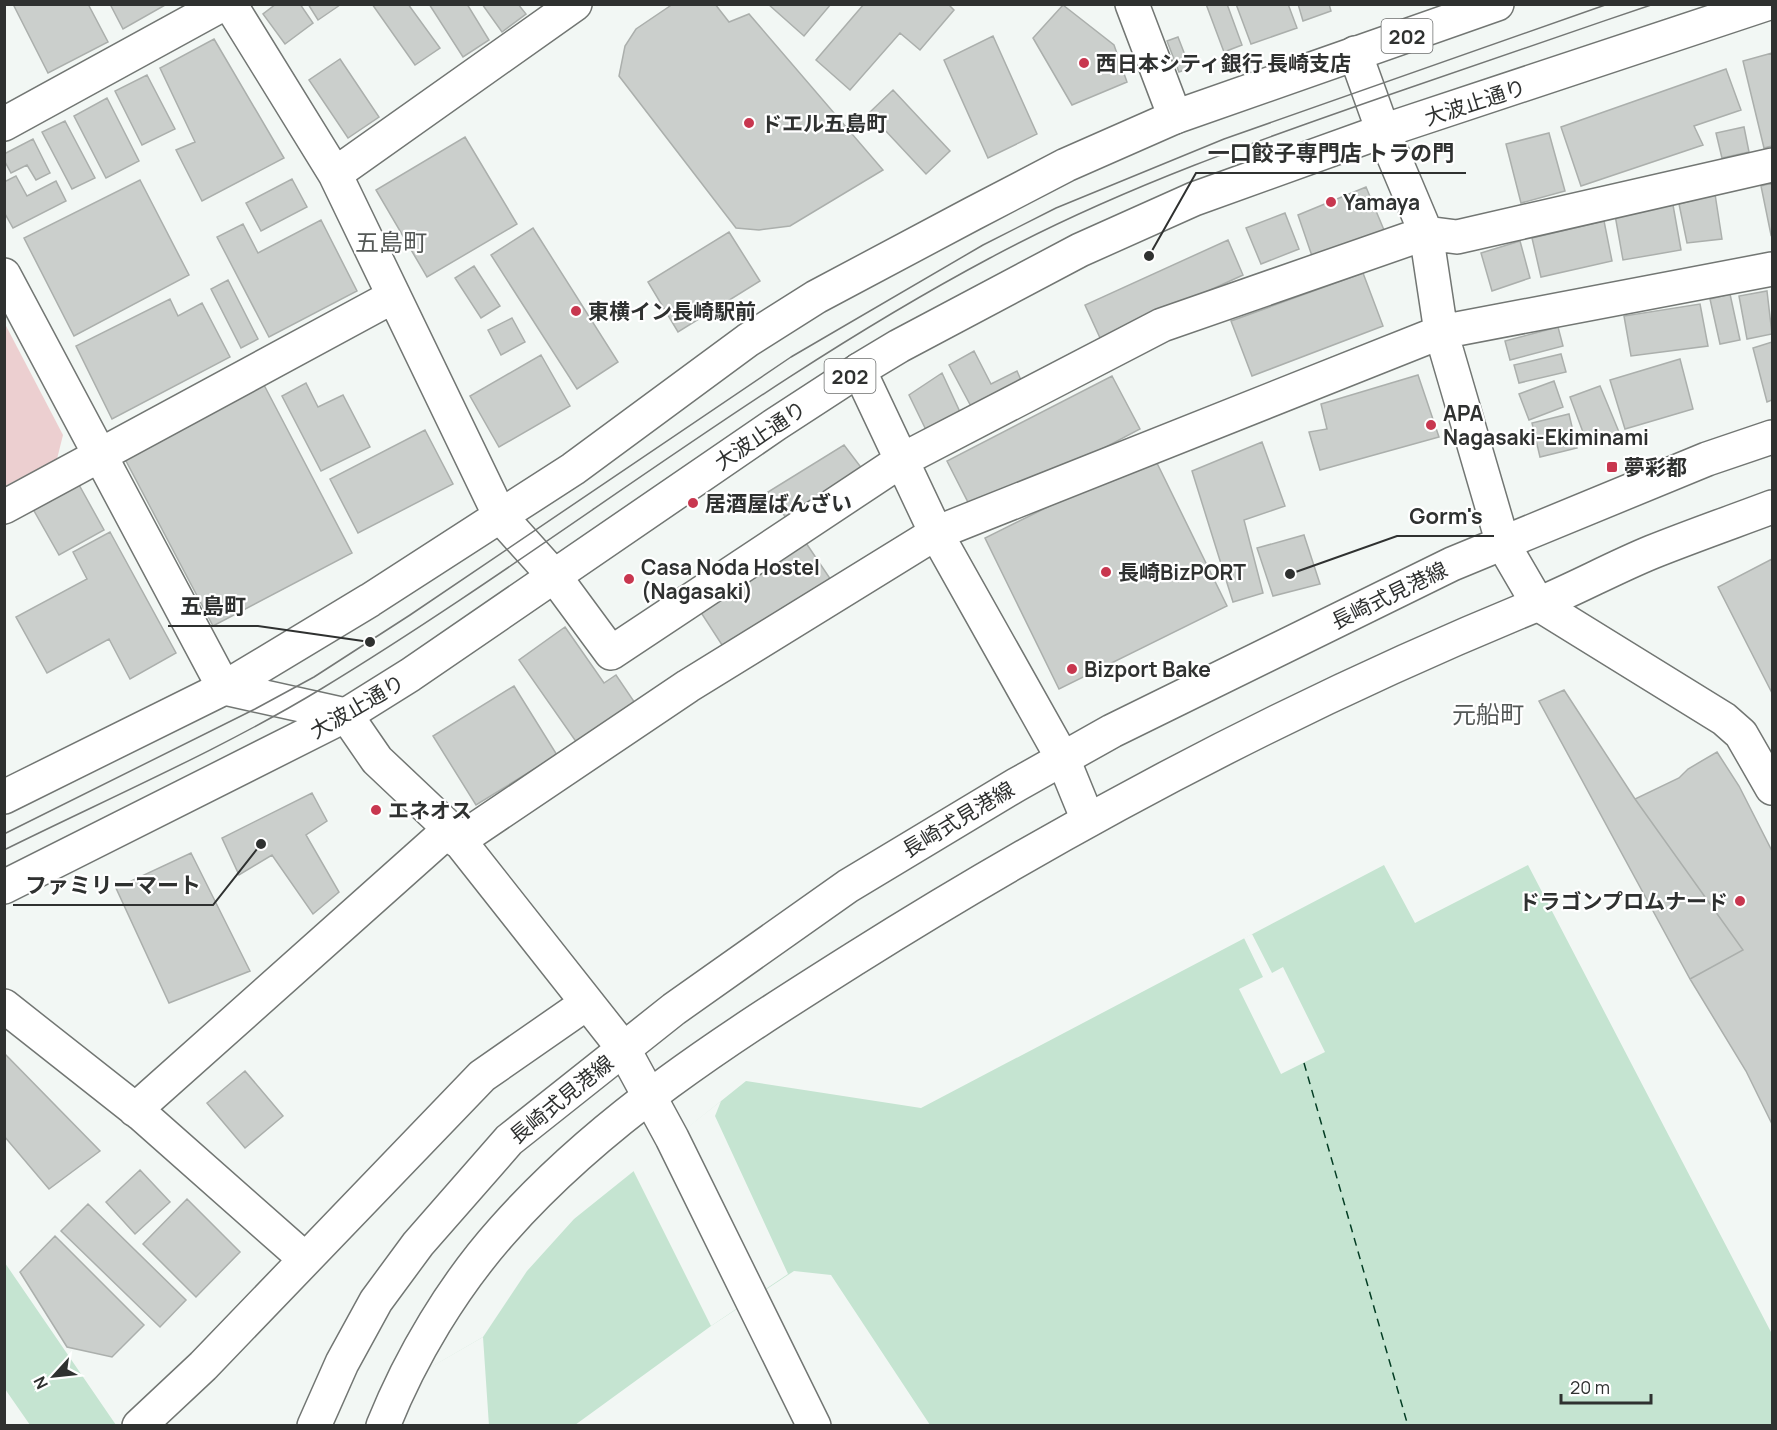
<svg xmlns="http://www.w3.org/2000/svg" width="1777" height="1430" font-family="Manrope,'Noto Sans JP',sans-serif">
<style>
.green{fill:#eccfd0}
.water{fill:#c5e4d1}
.pier{fill:#f2f7f4}
.lines{fill:none;stroke-linecap:round;stroke-linejoin:round}
.ferry{stroke:#043d24;stroke-width:1.5;stroke-dasharray:8 6;stroke-linecap:butt}
.building{fill:#cbcfcc;stroke:#abafac;stroke-width:1.5}
.minor-casing{stroke:#727673;stroke-width:36}
.major-casing{stroke:#727673;stroke-width:36}
.highway-casing{stroke:#727673;stroke-width:36}
.minor{stroke:#fff;stroke-width:33}
.major{stroke:#fff;stroke-width:33}
.highway{stroke:#fff;stroke-width:33}
.tram{stroke:#747775;stroke-width:1.5}
.poi-dot{fill:#c8374f;stroke:#fff;stroke-width:2}
.labels{text-anchor:middle;dominant-baseline:central;stroke-width:4.5;stroke-linejoin:round;paint-order:stroke}
.shield{fill:#fff;stroke:#6d6f6e;stroke-width:1.5}
.shield-label{font-size:20px;font-weight:bold;fill:#2f3130}
.poi-label{font-size:21px;font-weight:bold;fill:#2f3130;stroke:#fff;text-anchor:start}
.street-label{font-size:21px;fill:#2f3130;stroke:#fff}
.quarter-label{font-size:24px;fill:#555957;stroke:#fff}
.leader{fill:none;stroke:#2f3130;stroke-width:2}
.callout-dot{fill:#2f3130;stroke:#fff;stroke-width:2}
.callout-label{font-size:22px;text-anchor:middle;font-weight:bold;fill:#2f3130;stroke:#fff;stroke-width:4.5;stroke-linejoin:round;paint-order:stroke}
</style>
<rect width="100%" height="100%" fill="#f2f7f4"/>
<path class="green" d="M4 322 63 435 57 459 5 486Z"/>
<path class="water" d="M1384 865 1415 923 1528 865 1772 1334V1425H930L831 1275 794 1271 711 1326 575 1425 330 1426 483 1337 527 1271 574 1219 746 1081 921 1108Z
M5 1263 116 1425H30L5 1389Z"/>
<path class="pier" d="M1252 934 1272 973 1283 967 1325 1052 1281 1074 1239 989 1263 977 1244 938Z
M721 1101 715 1116 788 1274 711 1326 633 1170Z
M483 1337 489 1426 330 1425Z"/>
<g class="lines">
<path class="ferry" d="M1304 1063 1408 1426"/>
</g>
<path class="building" d="M13 4H88L108 42 48 73Z
M110 4H167L123 29Z
M276 4H300L313 23 285 44 263 14Z
M308 4H339L340 5 318 20Z
M372 4H408L440 48 415 65Z
M429 4H467L489 40 463 57Z
M482 4H518L526 14 502 32Z
M673 4H715L729 22 749 14 883 170 790 226 759 230 736 228 619 76 625 46 636 29Z
M768 4H831L804 36Z
M864 4H948L954 10 920 50 900 33 850 90 816 60Z
M1206 4H1227L1242 45 1224 52Z
M1236 4H1288L1297 28 1251 44Z
M1298 4H1329L1331 11 1303 21Z
M1063 5 1114 45 1127 82 1072 105 1033 38Z
M993 36 1037 134 988 158 944 60Z
M1178 37 1190 68 1179 72 1167 41Z
M214 39 284 158 202 201 176 150 195 142 160 68Z
M1772 53V146L1764 148 1743 61Z
M340 59 379 117 348 138 309 80Z
M1726 69 1741 110 1694 126 1703 145 1581 186 1561 127Z
M147 75 175 129 142 145 115 91Z
M893 90 950 151 926 174 869 113Z
M107 98 139 161 106 178 74 116Z
M65 121 95 178 72 189 42 132Z
M1744 127 1749 152 1722 158 1716 133Z
M1549 133 1565 191 1521 203 1506 144Z
M465 137 517 224 427 277 376 190Z
M33 139 50 173 36 180 27 165 11 173 4 160V154Z
M16 176 27 196 56 181 66 201 13 228 4 212V182Z
M292 179 307 207 261 231 246 203Z
M140 180 189 275 74 336 24 238Z
M1772 183V234L1771 235 1761 186Z
M1366 187 1384 230 1312 256 1298 215Z
M1715 194 1722 239 1687 243 1679 204Z
M1673 205 1681 250 1623 260 1615 215Z
M1285 213 1299 249 1261 264 1246 228Z
M321 220 357 291 269 337 217 237 243 224 258 253Z
M1604 221 1612 261 1541 277 1532 238Z
M533 228 618 362 577 389 491 255Z
M729 232 760 281 678 332 648 282Z
M1228 240 1243 275 1101 340 1085 305Z
M1520 241 1530 278 1492 291 1481 253Z
M474 266 500 306 481 318 455 278Z
M1363 273 1383 326 1252 376 1231 321Z
M228 280 258 339 241 348 211 289Z
M1767 291 1772 334 1747 339 1739 296Z
M1730 294 1740 340 1720 344 1710 299Z
M170 299 178 316 202 303 230 357 112 419 76 346Z
M1700 304 1708 346 1631 356 1624 316Z
M512 318 525 342 501 355 488 330Z
M1558 327 1563 346 1510 360 1505 341Z
M1772 342V400L1767 402 1753 348Z
M974 351 991 384 1017 371 1024 387 973 410 949 365Z
M1561 354 1566 372 1519 383 1514 365Z
M541 355 570 406 499 447 470 396Z
M1680 359 1693 409 1625 429 1610 380Z
M942 373 960 412 927 432 909 395Z
M1418 375 1439 437 1320 470 1309 432 1327 429 1321 404Z
M1112 376 1140 429 975 516 947 461Z
M1554 381 1563 407 1529 420 1519 394Z
M306 383 318 407 343 395 370 447 321 471 282 396Z
M264 385 352 553 213 626 125 459Z
M1600 386 1619 432 1587 443 1570 397Z
M1569 414 1577 448 1540 457 1532 423Z
M425 430 453 484 358 533 330 479Z
M1262 442 1285 506 1244 520 1263 593 1233 602 1192 471Z
M844 445 863 470 786 518 768 492Z
M1153 455 1227 606 1059 689 985 538Z
M78 483 104 530 59 555 33 509Z
M110 532 176 653 130 679 109 639 47 673 16 617 87 579 73 552Z
M1304 535 1320 584 1273 596 1257 548Z
M804 540 831 580 724 648 700 611Z
M1772 559V693L1718 587Z
M565 627 604 683 616 675 635 703 577 743 519 660Z
M514 686 557 755 476 805 433 736Z
M1564 690 1635 799 1743 950 1690 979 1539 701Z
M1717 752 1739 786 1772 851V1124L1746 1071 1690 979 1743 950 1635 799 1679 778 1688 769Z
M312 793 327 821 306 835 339 892 313 914 272 855 239 875 222 838Z
M191 853 250 971 169 1003 116 888Z
M4 1053 100 1151 49 1189 4 1136Z
M245 1071 283 1116 245 1148 207 1103Z
M140 1170 170 1202 135 1234 106 1202Z
M187 1199 240 1252 196 1297 143 1244Z
M88 1204 186 1300 160 1327 61 1231Z
M55 1236 144 1325 112 1357 67 1347 20 1272Z"/>
<g class="lines">
<defs>
<path id="minor" d="M230 4 335 174 500 516 555 577 611 653 902 460 1162 325 1426 233 1457 237 1772 165
M1132 4 1175 117
M1355 53 1383 131 1426 233 1441 332 1503 544 1538 604 1724 719 1741 734 1772 788
M4 124 223 4
M335 174 575 4
M4 275 224 688 346 715 377 760 450 829 623 1048 672 1138 814 1426
M859 370 936 533 1063 759 1088 820
M4 507 394 296
M458 841 688 686 936 533 1441 332 1772 269
M4 1006 141 1114 305 1259
M135 1110 450 829
M139 1426 203 1366 482 1076 587 1003"/>
<path id="major" d="M314 1426 342 1363 376 1301 418 1244 509 1140 674 1009 848 886 1016 785 1112 731 1452 564 1707 459 1772 437
M383 1426C411 1356 453 1286 503 1230 602 1118 729 1038 854 959 1070 823 1299 702 1536 605 1575 589 1613 568 1652 552 1692 536 1732 522 1772 507"/>
<path id="highway" d="M4 797 224 688 370 600 573 469 748 340 816 297 972 214 1066 165 1175 117 1497 4
M4 887 346 715 410 675 776 424 859 370 899 346 1080 250 1194 199 1383 131 1766 4"/>
</defs>
<use href="#minor" class="minor-casing"/>
<use href="#major" class="major-casing"/>
<use href="#highway" class="highway-casing"/>
<use href="#minor" class="minor"/>
<use href="#major" class="major"/>
<use href="#highway" class="highway"/>
<path class="tram" d="M4 834 255 709 314 677 410 615 791 357 983 245 1056 208 1224 139 1608 4
M4 850C109 798 222 749 321 689 548 551 755 383 990 258 1122 187 1264 138 1406 89 1488 61 1571 32 1654 4"/>
</g>
<g class="poi-dot">
<circle cx="1084" cy="63" r="6"/>
<circle cx="749" cy="123" r="6"/>
<circle cx="1331" cy="202" r="6"/>
<circle cx="576" cy="311" r="6"/>
<circle cx="1431" cy="425" r="6"/>
<rect x="1606" y="461" width="12" height="12" rx="3"/>
<circle cx="693" cy="503" r="6"/>
<circle cx="1106" cy="572" r="6"/>
<circle cx="629" cy="579" r="6"/>
<circle cx="1072" cy="669" r="6"/>
<circle cx="376" cy="810" r="6"/>
<circle cx="1740" cy="901" r="6"/>
</g>
<g class="labels">
<g class="shield">
<rect x="1381.5" y="19" width="51" height="34" rx="4.5"/>
<rect x="824.5" y="359" width="51" height="34" rx="4.5"/>
</g>
<g class="shield-label">
<text x="1407" y="36">202</text>
<text x="850" y="376">202</text>
</g>
<g class="poi-label">
<text x="1096" y="63">西日本シティ銀行 長崎支店</text>
<text x="761" y="123">ドエル五島町</text>
<text x="1343" y="202">Yamaya</text>
<text x="588" y="311">東横イン長崎駅前</text>
<text x="1443" y="413">APA<tspan x="1443" dy="24">Nagasaki-Ekiminami</tspan></text>
<text x="1624" y="467">夢彩都</text>
<text x="705" y="503">居酒屋ばんざい</text>
<text x="641" y="567">Casa Noda Hostel<tspan x="641" dy="24">(Nagasaki)</tspan></text>
<text x="1118" y="572">長崎BizPORT</text>
<text x="1084" y="669">Bizport Bake</text>
<text x="388" y="810">エネオス</text>
<text x="1728" y="901" text-anchor="end">ドラゴンプロムナード</text>
</g>
<g class="street-label">
<text transform="translate(1475 102) rotate(-18)">大波止通り</text>
<text transform="translate(760 435) rotate(-34)">大波止通り</text>
<text transform="translate(1389 595) rotate(-26)">長崎式見港線</text>
<text transform="translate(357 706) rotate(-30)">大波止通り</text>
<text transform="translate(958 819) rotate(-31)">長崎式見港線</text>
<text transform="translate(561 1099) rotate(-39)">長崎式見港線</text>
</g>
<g class="quarter-label">
<text x="391" y="241">五島町</text>
<text x="1488" y="713">元船町</text>
</g>
</g>
<path class="leader" d="M1149 256L1196 173H1466M1290 574L1397 536H1494M370 642L258 626H168M261 844L213 905H13"/>
<g class="callout-dot">
<circle cx="1149" cy="256" r="6"/>
<circle cx="1290" cy="574" r="6"/>
<circle cx="370" cy="642" r="6"/>
<circle cx="261" cy="844" r="6"/>
</g>
<g class="callout-label">
<text x="1331" y="161">一口餃子専門店 トラの門</text>
<text x="1446" y="524">Gorm's</text>
<text x="213" y="614">五島町</text>
<text x="113" y="893">ファミリーマート</text>
</g>
<rect width="1777" height="1430" fill="none" stroke="#2f3130" stroke-width="12"/>
<g transform="translate(54 1376) rotate(243)" stroke="#ffffff" stroke-width="4.5" paint-order="stroke">
<path d="M0-4.5L10 22L0 15L-10 22Z" fill="#2f3130"/>
<text y="-9" font-size="16" font-weight="bold" text-anchor="middle" fill="#2f3130">N</text>
</g>
<path d="M1561 1394v9h90v-9" fill="none" stroke="#2f3130" stroke-width="3"/>
<text x="1570" y="1394" font-size="18" fill="#2f3130" stroke="#ffffff" stroke-width="4.5" paint-order="stroke">20 m</text>
</svg>
